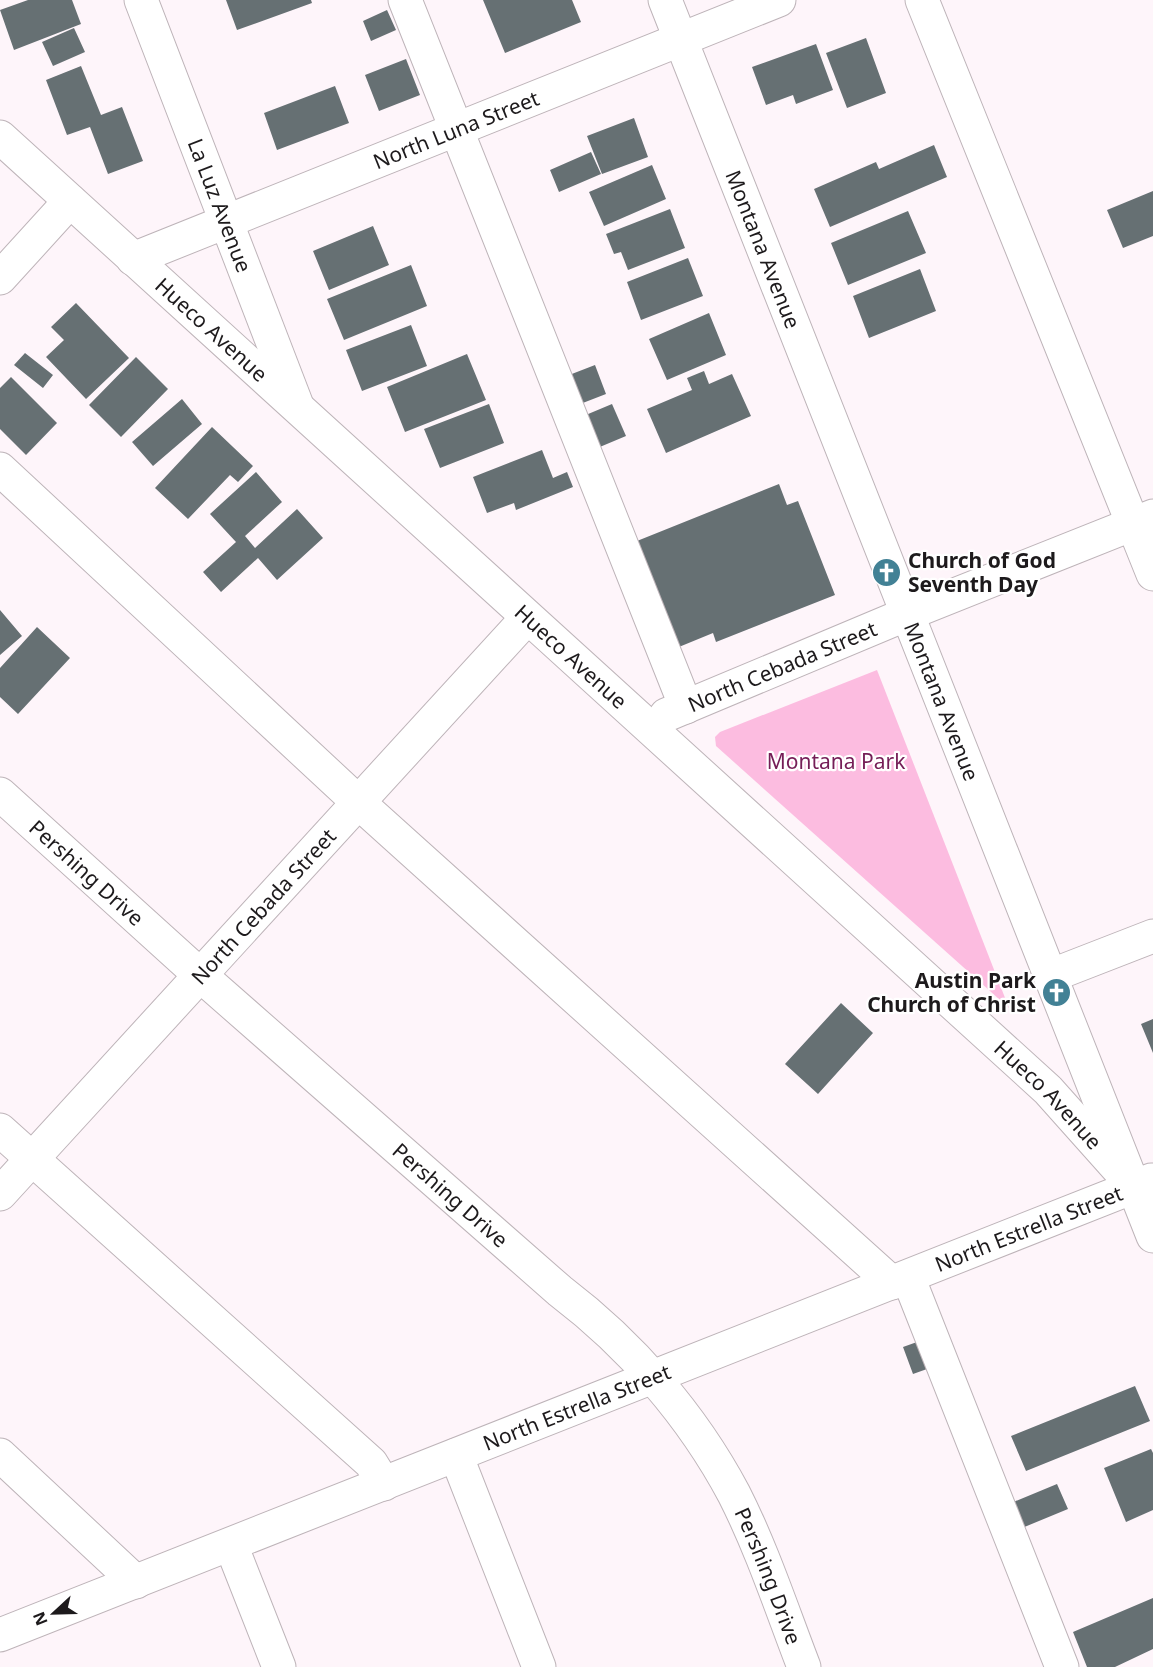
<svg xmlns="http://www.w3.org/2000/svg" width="1153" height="1667" font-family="'Noto Sans',sans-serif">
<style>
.green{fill:#fcbce0}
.building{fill:#667073}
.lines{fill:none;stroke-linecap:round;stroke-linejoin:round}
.minor-casing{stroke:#beb4b9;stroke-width:35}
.major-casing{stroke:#beb4b9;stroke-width:35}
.minor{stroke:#fff;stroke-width:33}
.major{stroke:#fff;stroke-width:33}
.labels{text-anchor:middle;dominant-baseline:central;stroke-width:4.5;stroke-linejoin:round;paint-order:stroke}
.street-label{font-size:21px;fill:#1d1a1c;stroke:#fff}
.poi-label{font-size:21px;font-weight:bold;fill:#1d1a1c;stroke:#fff;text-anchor:start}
.park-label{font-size:21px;fill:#751d57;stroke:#fff}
</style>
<rect width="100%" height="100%" fill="#fef5fa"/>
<path class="green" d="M877 670 1009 1008 716 746 715 737 720 732Z"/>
<path class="building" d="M28 0H72L81 24 14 50 0 10Z
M226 0H311L312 3 237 30Z
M483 0H572L581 22 505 53Z
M387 10 396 30 371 41 363 21Z
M74 28 85 52 53 66 42 42Z
M866 38 886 93 847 108 826 53Z
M816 44 833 90 796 104 793 95 766 105 752 67Z
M406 59 420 95 379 111 365 75Z
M81 66 101 115 122 107 143 161 108 174 90 127 67 135 46 80Z
M335 86 349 123 277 150 264 113Z
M634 118 648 157 602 174 587 136Z
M934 145 947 177 830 227 814 189 876 162 879 169Z
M591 152 601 174 559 192 550 170Z
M652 165 666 199 604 226 589 192Z
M1153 191V236L1123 248 1107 210Z
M670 209 685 248 628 270 621 252 614 254 606 234Z
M908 211 926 253 848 285 831 243Z
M373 226 389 265 329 290 313 251Z
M688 258 703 296 641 320 627 282Z
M411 265 427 306 344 340 327 299Z
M920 269 936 311 869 338 853 296Z
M76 303 129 358 86 399 46 357 64 340 51 327Z
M709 313 726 355 667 380 649 339Z
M411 325 427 366 362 391 346 350Z
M25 353 53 375 43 388 14 365Z
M467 354 486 400 405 432 387 387Z
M136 357 168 389 121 437 89 405Z
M595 365 606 394 575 406 564 377Z
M704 371 709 384 732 374 751 416 666 453 647 409 692 390 687 378Z
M11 377 57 423 26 455 0 429V388Z
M182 399 202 424 153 466 132 442Z
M489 404 504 443 440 468 424 429Z
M612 404 626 436 595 449 581 417Z
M212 427 253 466 238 482 230 475 188 519 155 488Z
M542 450 553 478 567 472 573 487 516 510 514 503 487 513 473 477Z
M256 472 282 502 245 536 255 548 297 509 323 538 277 580 258 558 221 592 203 572 236 542 210 514Z
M779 484 787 505 798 501 835 595 716 642 713 633 674 649 632 543Z
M0 610 22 636 0 655Z
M37 627 70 658 18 714 0 697V668Z
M841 1003 873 1033 818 1094 785 1064Z
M1153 1019V1053L1141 1024Z
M917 1342 927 1369 913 1374 903 1347Z
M1135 1386 1150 1421 1026 1471 1011 1436Z
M1151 1449 1153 1453V1510L1126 1522 1104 1468Z
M1057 1484 1068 1509 1022 1528 1011 1503Z
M1153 1598V1649L1115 1667H1087L1073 1632Z"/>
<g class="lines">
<defs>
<g id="minor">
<path id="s1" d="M141 0 296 403"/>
<path d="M405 0 686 707"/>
<path d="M922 0 1153 574"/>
<path id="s2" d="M0 137 1048 1090 1131 1183"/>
<path id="s3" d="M133 259 779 0"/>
<path d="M0 278 70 201"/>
<path d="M0 469 358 802 892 1283"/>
<path id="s4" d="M666 715 907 614 1153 516"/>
<path d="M1050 976 1153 936"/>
<path d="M0 1130 371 1463 384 1484"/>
<path id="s5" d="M0 1194 527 618"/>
<path d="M908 1277 1062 1667"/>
<path d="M0 1455 136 1582"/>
<path d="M456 1455 539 1667"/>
<path d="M231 1545 279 1667"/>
<path id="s6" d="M0 1635 1151 1180"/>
</g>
<g id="major">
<path id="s7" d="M665 0 1153 1236"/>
<path id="s8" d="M0 794 200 975 560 1291C631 1345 692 1415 734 1494 762 1549 782 1610 804 1667"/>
</g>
</defs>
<use href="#minor" class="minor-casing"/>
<use href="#major" class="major-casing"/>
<use href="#minor" class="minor"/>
<use href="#major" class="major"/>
</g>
<defs>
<symbol id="church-disc" viewBox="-11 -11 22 22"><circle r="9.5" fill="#428195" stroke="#fff"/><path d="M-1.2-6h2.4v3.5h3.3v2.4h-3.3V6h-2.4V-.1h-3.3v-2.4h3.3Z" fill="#fff"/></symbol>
</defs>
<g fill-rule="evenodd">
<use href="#church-disc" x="870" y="556" width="33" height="33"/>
<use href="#church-disc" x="1040" y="976" width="33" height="33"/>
</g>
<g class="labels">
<g class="street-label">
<text stroke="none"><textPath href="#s3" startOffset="348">North Luna Street</textPath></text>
<text stroke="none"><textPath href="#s1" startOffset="220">La Luz Avenue</textPath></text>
<text stroke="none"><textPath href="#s7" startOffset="268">Montana Avenue</textPath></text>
<text stroke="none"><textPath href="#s2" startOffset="286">Hueco Avenue</textPath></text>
<text stroke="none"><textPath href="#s2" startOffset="772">Hueco Avenue</textPath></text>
<text stroke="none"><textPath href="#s4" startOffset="126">North Cebada Street</textPath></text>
<text stroke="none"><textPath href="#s7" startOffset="754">Montana Avenue</textPath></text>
<text stroke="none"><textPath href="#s8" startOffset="117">Pershing Drive</textPath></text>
<text stroke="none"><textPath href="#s5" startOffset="390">North Cebada Street</textPath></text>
<text stroke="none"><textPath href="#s2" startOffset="1420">Hueco Avenue</textPath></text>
<text stroke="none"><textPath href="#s8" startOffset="603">Pershing Drive</textPath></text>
<text stroke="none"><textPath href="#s6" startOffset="1106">North Estrella Street</textPath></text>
<text stroke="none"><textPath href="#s6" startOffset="620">North Estrella Street</textPath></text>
<text stroke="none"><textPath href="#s8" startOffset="1107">Pershing Drive</textPath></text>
</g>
<g class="poi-label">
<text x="908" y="560">Church of God<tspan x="908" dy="24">Seventh Day</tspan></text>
<text x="1036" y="980" text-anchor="end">Austin Park<tspan x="1036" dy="24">Church of Christ</tspan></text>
</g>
<g class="park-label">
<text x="836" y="761">Montana Park</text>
</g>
</g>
<g transform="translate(54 1613) rotate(248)" stroke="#ffffff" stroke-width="4.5" paint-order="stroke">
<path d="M0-4.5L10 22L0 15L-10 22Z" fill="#1d1a1c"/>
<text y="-9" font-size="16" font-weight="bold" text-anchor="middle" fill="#1d1a1c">N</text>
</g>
</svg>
